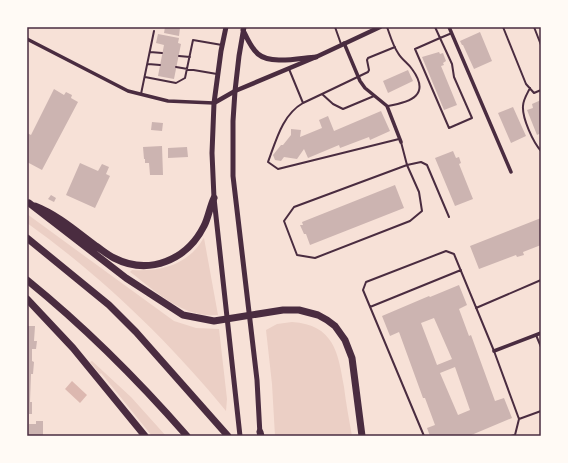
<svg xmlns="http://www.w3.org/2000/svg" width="568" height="463" font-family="Arial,sans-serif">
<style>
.green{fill:#ebcfc5}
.water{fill:#dcb8b0}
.building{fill:#ccb4b1;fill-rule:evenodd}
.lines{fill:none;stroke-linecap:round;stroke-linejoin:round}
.service{stroke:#4a2c40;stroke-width:2}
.minor{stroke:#4a2c40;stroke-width:3.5}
.tertiary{stroke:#4a2c40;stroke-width:4.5}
.secondary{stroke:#4a2c40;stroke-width:5}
.motorway{stroke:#4a2c40;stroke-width:7}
.neatline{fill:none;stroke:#4a2c40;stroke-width:1.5}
</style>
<rect width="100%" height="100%" fill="#f7e1d7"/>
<path class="green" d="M27 214 90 260 174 321 196 328 219 329 227 399 226 411C170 342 99 274 27 223Z
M204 238 218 315C182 318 157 292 130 272L132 270C160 272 188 265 203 239Z
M292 322C334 325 338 352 344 387 346 403 349 420 352 436H275L272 384 266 330 277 324Z
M92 361 131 397 166 436H152L101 373 100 374 90 362Z"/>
<path class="water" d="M72 381 87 395 80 403 65 389Z"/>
<path class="building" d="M165 27 180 28 179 36 164 33Z
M480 32 492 61 474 69 463 45H462L460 41Z
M158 34 179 38 178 43 181 44 174 79 158 76 164 45 156 43Z
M439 52 440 54 443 53 446 61 443 63 444 65 441 66 457 105 444 110 422 57Z
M408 70 413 81 388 93 383 81Z
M54 89 64 95 66 92 72 95 71 98 78 102 42 170 27 162V133L31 135Z
M541 100V133L537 135 527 110 533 108 532 104Z
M513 107 526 136 511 143 498 113Z
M381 111 390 131 370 140 369 137 340 148 339 145 308 158 304 149 297 159 284 157 281 161 275 160 273 155 281 145H283L291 135V129L301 130 300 137 322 128 319 120 328 116 334 131Z
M152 122 163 123 162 131 151 130Z
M162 146 163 175H150L149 163H145V159H144L143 147Z
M187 147 188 157 168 158V148Z
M453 151 456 158 459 157 461 163 459 164 473 199 455 206 435 158Z
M80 163 98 171 102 164 109 167 106 174 110 176 95 208 66 195Z
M395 185 404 208 310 245 306 234H304L300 225H303L302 222Z
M51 195 56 198 54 202 48 199Z
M541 218V245L523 252 524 255 517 257 516 255 479 269 470 246Z
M459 285 467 305 459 309 469 336 471 335 495 401 504 398 512 418 469 436H430L427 428 435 425 425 398H423L399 332 390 336 382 316 429 296 430 297ZM434 318 452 359 437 365 421 323ZM455 367 470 410 458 415 440 373Z
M27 326H35L34 341H37L36 349H32V361L34 362 33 374H31L30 402H32V414H29V424H36V421H43V436H27Z"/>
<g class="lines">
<path class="service" d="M335 27 341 44
M387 27C390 35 393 46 398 53 402 60 408 63 412 69 431 95 411 102 388 106
M435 27 440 38 452 33
M503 27 526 84 534 93 541 90
M534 27 541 45
M440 38 452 64 454 77 472 118 449 128 415 49Z
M150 52 162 53
M179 56 190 57
M148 64 160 65
M176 67 217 74
M289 69 303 103 322 94 333 104 343 109 374 96
M145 77 176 83 185 78 193 40 222 45
M530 88C527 94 523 100 523 106 522 118 533 142 541 151
M141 94 154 31
M322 94 368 72 369 70 367 60 368 58 395 47
M303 103C282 115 276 141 268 162L278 169 399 139
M401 142 407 165 419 192 422 211 410 221 315 258 297 255 284 221 294 207 407 165 421 162 427 165 449 217
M370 307 461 270
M476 308 541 280
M536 335 541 347
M424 436 363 290 366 282 446 251 454 254 494 351 519 419
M511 436 515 435 519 419 541 411"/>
<path class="minor" d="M449 27 511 172
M27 39 128 91 168 101 214 103
M344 43 360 81 365 88 387 106 401 142
M494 351 541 333"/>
<path class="tertiary" d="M214 103 235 91 316 57 380 27"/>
<path class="secondary" d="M226 27 221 51 214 103 212 153 214 198 240 436
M244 27 239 56 235 91 233 121V176L257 380 260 435
M243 30C247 38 251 48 258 54 271 65 300 58 316 57"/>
<path class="motorway" d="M29 203 126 278 183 315 214 321 283 310H299L318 315 327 320 335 326 345 340 352 358 362 436
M35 206C58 215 77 232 96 246 102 250 108 255 114 258 149 276 187 260 204 226 208 219 210 206 214 198
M27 238 109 305 136 332 228 436
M27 280C85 327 138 380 187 436
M27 299 73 348 145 436
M260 432 261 436"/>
</g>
<rect width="568" height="463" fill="none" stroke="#fffaf5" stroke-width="56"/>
<rect x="28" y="28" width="512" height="407" class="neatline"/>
</svg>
